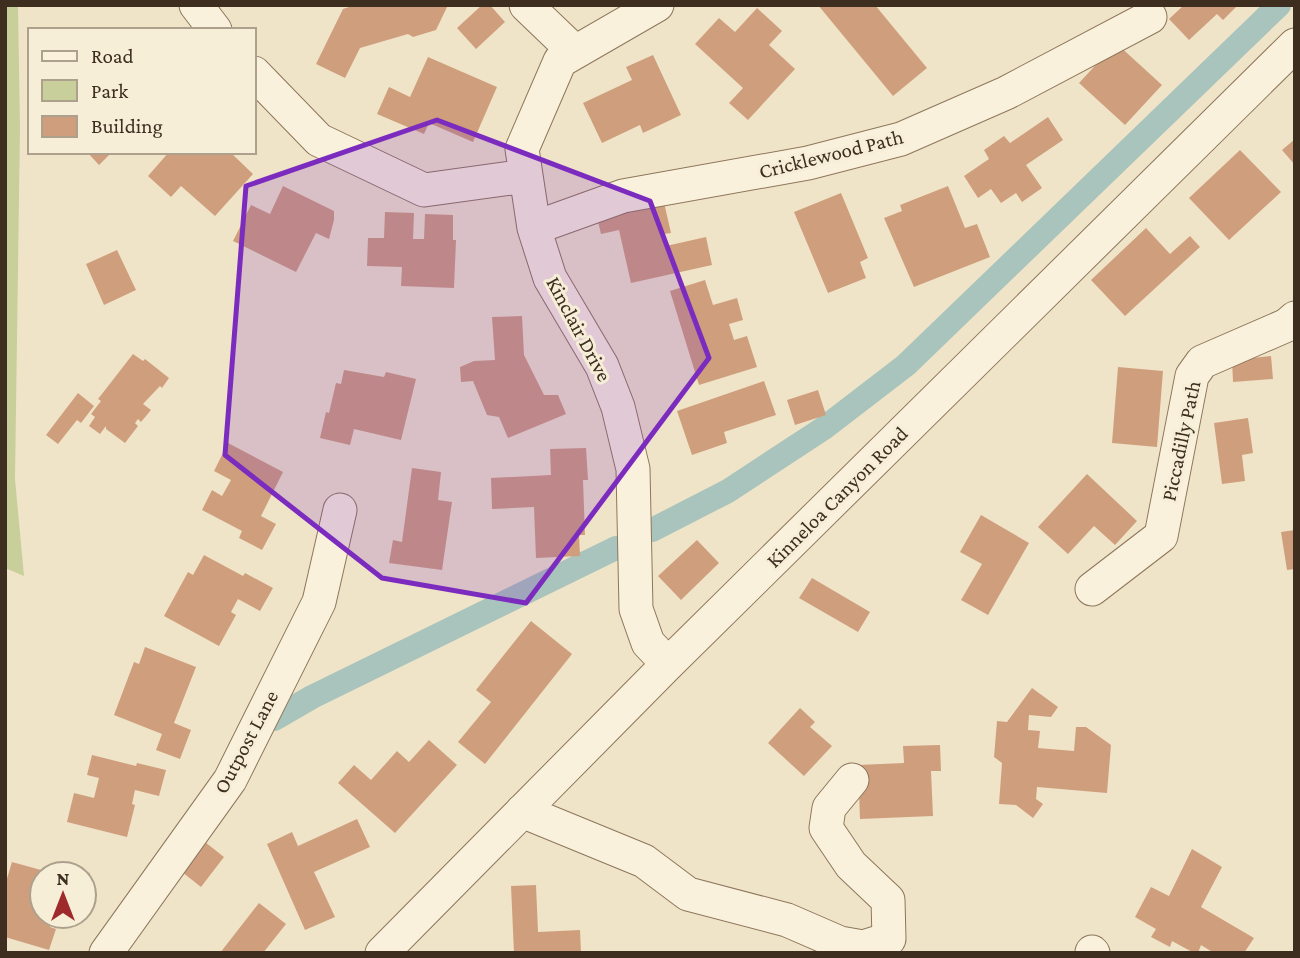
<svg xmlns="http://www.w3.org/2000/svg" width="1300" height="958" font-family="'Crimson Pro',serif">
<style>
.green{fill:#c9cf9b}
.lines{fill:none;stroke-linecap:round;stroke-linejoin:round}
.canal{stroke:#a9c4bc;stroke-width:24}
.building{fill:#cf9f7d}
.minor-casing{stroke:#8d765c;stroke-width:35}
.minor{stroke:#faf1dc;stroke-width:33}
.marked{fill:#7b2cbf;fill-opacity:0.2;stroke:#7b2cbf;stroke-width:5;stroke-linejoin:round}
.labels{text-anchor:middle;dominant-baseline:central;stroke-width:6;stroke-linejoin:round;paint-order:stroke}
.street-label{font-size:21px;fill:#3d2e20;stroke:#f7eed8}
</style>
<rect width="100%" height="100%" fill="#f0e4c8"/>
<path class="green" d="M5 5H18L20 128 15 479 24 576 5 568Z"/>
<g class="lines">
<path class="canal" d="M652 530 728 491 824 428 906 365 1279 5
M274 719 312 697 616 548"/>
</g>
<path class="building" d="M355 5H448L436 30 413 37 408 34 360 48 345 78 316 64 343 9Z
M482 5H490L505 22 476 49 457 28Z
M818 5H875L927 68 893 96Z
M1184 5H1238L1223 20 1217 14 1189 40 1169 19Z
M757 8 782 31 769 45 795 69 748 120 729 103 743 88 695 44 719 18 735 32Z
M1116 43 1162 85 1125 125 1079 83Z
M653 55 681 115 643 133 640 125 602 143 583 103 632 80 626 67Z
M428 57 497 87 473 142 429 123 424 134 377 114 389 87 410 97Z
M1048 117 1063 140 1026 165 1042 188 1022 202 1016 193 1001 203 991 189 978 198 964 176 989 159 984 150 1004 136 1010 143Z
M1295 139V165L1282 150Z
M1240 150 1281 192 1229 240 1189 198Z
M87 152H112L99 165Z
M169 152H230L253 174 215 216 181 186 171 197 148 176Z
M283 186 334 211V220L329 239 316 233 296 272 233 241 251 205 270 214Z
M948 186 965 228 977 224 990 257 914 287 884 218 902 211 900 205Z
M841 193 868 258 860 262 866 278 828 293 794 212Z
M663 198 671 233 663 234 666 246 706 237 712 265 631 283 619 230 601 234 596 213Z
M385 212 414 213 413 239H424L425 214 453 215V240H456L454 288 401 286 402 267 367 266 368 238H384Z
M1146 228 1170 254 1190 236 1200 247 1125 316 1091 280Z
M117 250 136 290 104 305 86 264Z
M705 280 713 305 737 298 743 320 729 324 734 340 747 336 757 367 699 385 670 291Z
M522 316 524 355 544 395H558L566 414 508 438 499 417 487 415 473 381 461 382 460 367 474 361 495 360 492 317Z
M133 354 143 361 145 359 169 378 162 388 160 386 143 404 151 410 141 422 138 419 135 423 138 426 125 443 106 429V426L100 434 89 426 95 417 91 414 101 401 98 399Z
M1271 356 1273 379 1233 382 1232 360Z
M1118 367 1163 371 1157 447 1112 443Z
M344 370 384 377 386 372 416 379 401 440 354 429 350 445 320 438 326 412 329 413 336 383 341 384Z
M764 381 776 415 724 432 727 443 692 455 677 411Z
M818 390 826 415 795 425 787 400Z
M78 393 94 406 81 423 77 420 58 444 46 435Z
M1248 418 1253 453 1242 455 1245 481 1222 484 1214 423Z
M228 443 283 472 261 516 276 524 262 550 239 538 242 531 202 510 212 490 222 496 231 480 214 471Z
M586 448 588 480H583L585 535H579L580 556 536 558 534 507 492 509 491 478 551 475 550 449Z
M412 468 441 472 438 500 452 502 442 570 389 563 393 540 402 542Z
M1087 474 1137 521 1115 545 1094 526 1068 554 1038 527Z
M981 515 1029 543 988 615 961 600 982 564 960 552Z
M1295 530V569L1287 570 1281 532Z
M697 540 719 563 681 600 658 576Z
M204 555 243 576 245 573 273 588 260 611 238 599 231 612 236 615 219 646 164 616 188 572 193 575Z
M812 578 870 612 858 632 799 598Z
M531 621 572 654 485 764 458 742 491 702 476 690Z
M145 647 196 667 174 723 191 730 180 759 156 750 162 734 114 715 134 662 139 664Z
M1032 688 1058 707 1051 717 1029 715 1028 730 1040 731 1038 748 1074 751 1076 727H1086L1111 745 1107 793 1037 787 1036 799 1043 804 1033 818 1016 805 999 804 1002 763 994 757 997 721 1007 722Z
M800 708 815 722 810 727 832 746 804 776 768 743Z
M429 740 457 765 395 833 338 783 354 765 371 780 397 751 409 762Z
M940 745 941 771H931L933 816 860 819 858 765 904 763 903 746Z
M92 755 136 766 137 763 166 770 159 796 135 790 132 804 135 805 127 837 67 822 74 793 94 798 99 778 87 775Z
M357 819 370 847 314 872 335 917 305 930 267 844 292 832 298 846Z
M205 842 224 857 201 887 182 872Z
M1192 849 1222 867 1201 907 1254 938 1244 953H1214L1201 945 1198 953H1194L1172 941 1170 947 1151 937 1156 929 1135 917 1151 887 1169 896Z
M12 862 52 873 42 874V916H53L50 927 56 929 49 950 5 937V885Z
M60 865 90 873 85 889 84 874H58Z
M536 885 538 932 580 930 581 953H514L511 886Z
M259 903 286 924 263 953H220Z"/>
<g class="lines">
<defs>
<path id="minor" d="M196 5 215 30
M526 5 575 52
M657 5 560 61 522 149 534 228 550 278 602 366 618 407 633 469 636 609 648 643 668 664
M254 73 319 140 424 190 526 176
M534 228 623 196 808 163 901 139 1006 93 1150 17
M1092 589 1161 536 1192 376 1202 362 1287 325 1295 318
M522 811 644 861 688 894 787 920 840 943 863 947 889 939 888 900 851 865 826 828 829 808 852 780
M1092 952 1093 953
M106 953 230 780 319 602 340 510
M382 953 668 664 1295 45"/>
</defs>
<use href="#minor" class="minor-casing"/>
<use href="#minor" class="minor"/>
</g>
<path class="marked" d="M437 120 650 201 709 358 526 603 382 578 225 455 246 186Z"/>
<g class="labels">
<g class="street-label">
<text transform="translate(831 154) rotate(-14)">Cricklewood Path</text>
<text transform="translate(579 329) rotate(62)">Kinclair Drive</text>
<text transform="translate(1181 441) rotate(-78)">Piccadilly Path</text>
<text transform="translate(837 497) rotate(-45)">Kinneloa Canyon Road</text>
<text transform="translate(246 742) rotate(-62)">Outpost Lane</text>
</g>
</g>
<rect width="1300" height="958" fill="none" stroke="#3d2e20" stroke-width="14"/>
<rect x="28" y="28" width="228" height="126" fill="#f7eed8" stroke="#ada18e" stroke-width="2"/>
<rect x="42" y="51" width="35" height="10" fill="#faf1dc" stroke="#ada18e" stroke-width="2"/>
<text x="91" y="63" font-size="21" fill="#3d2e20">Road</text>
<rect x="42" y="80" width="35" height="21" fill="#c9cf9b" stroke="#ada18e" stroke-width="2"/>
<text x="91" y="98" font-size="21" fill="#3d2e20">Park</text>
<rect x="42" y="116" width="35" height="21" fill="#cf9f7d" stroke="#ada18e" stroke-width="2"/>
<text x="91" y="133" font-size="21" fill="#3d2e20">Building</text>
<g transform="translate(63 895)"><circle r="33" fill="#f7eed8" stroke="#ada18e" stroke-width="2"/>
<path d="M0-5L12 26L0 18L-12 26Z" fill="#9e2a2b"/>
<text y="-10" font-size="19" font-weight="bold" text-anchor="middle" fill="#3d2e20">N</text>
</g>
</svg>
